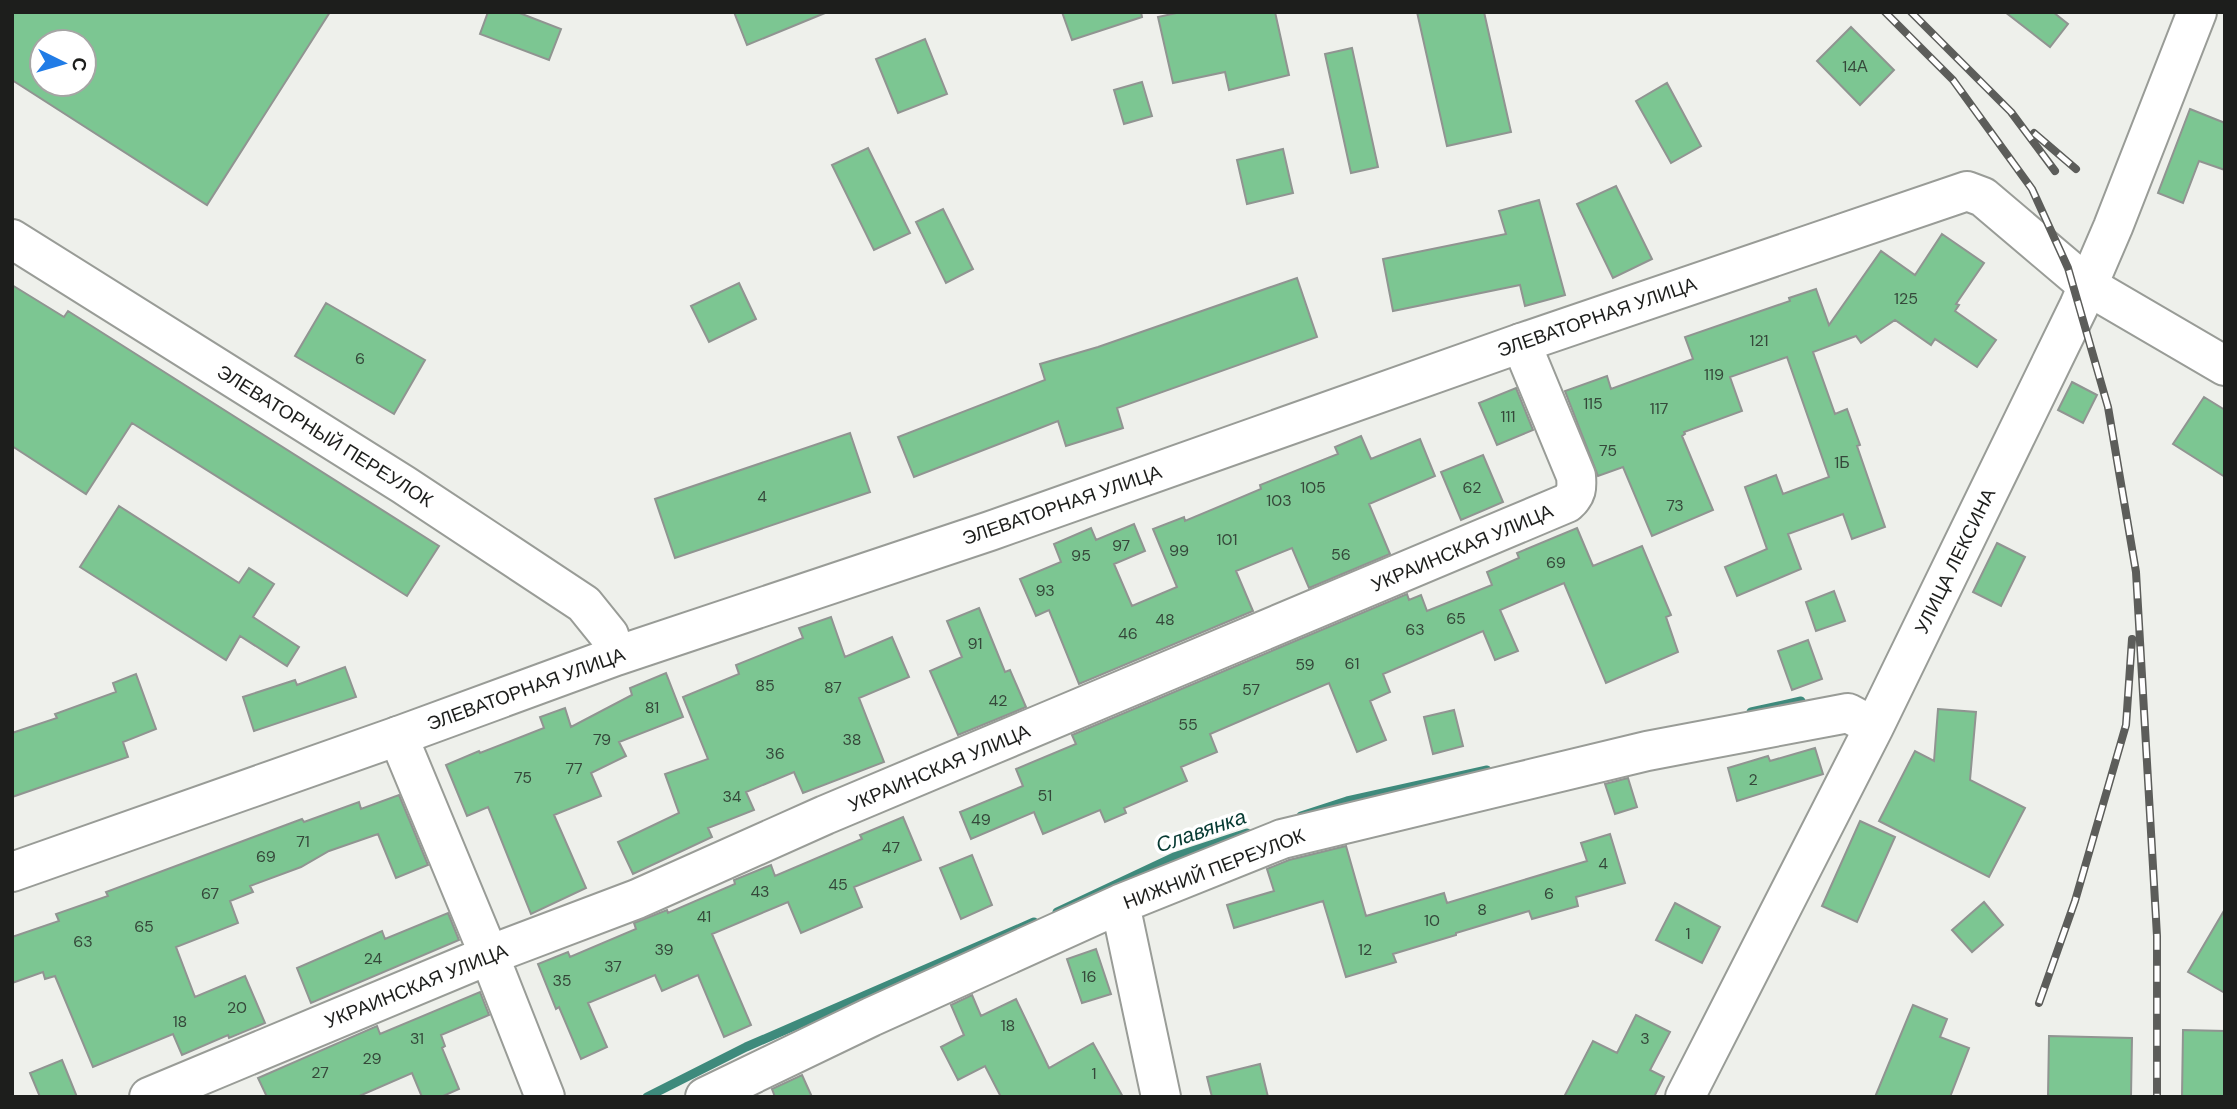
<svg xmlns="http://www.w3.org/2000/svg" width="2237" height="1109" font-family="'DM Sans',sans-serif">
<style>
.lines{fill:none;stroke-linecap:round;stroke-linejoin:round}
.stream{stroke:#3e8a7c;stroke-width:9}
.building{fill:#7cc692;stroke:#909491;stroke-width:2;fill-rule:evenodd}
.minor-casing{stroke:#999c97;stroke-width:42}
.major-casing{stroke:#999c97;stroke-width:42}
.minor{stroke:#fff;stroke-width:38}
.major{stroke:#fff;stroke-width:38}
.rail-casing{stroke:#5c5d5a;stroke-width:8}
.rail{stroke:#fff;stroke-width:5;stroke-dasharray:16;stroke-linecap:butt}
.labels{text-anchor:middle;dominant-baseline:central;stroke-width:7;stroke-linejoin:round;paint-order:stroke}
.number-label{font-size:16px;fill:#35483a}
.street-label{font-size:19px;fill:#1d1e1c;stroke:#fff}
.water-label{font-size:21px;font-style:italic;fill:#063a32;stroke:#fff}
</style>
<rect width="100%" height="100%" fill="#eef0eb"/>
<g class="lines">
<path class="stream" d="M1751 712 1801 701
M1301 816 1347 801 1487 770
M1057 912 1174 857 1247 833
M647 1097 746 1047 1034 922"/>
</g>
<path class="building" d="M12 12H330L207 205 12 80ZM42 42H84V84H42Z
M488 12H517L561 29 549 60 480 34Z
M734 12H825V13L747 45Z
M1062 12H1141L1142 17 1072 40Z
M1181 12H1275L1289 75 1229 90 1225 72 1173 83 1158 17Z
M1417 12H1484L1511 132 1447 146Z
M2005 12H2053L2068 24 2050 47Z
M1851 27 1894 70 1860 105 1817 61Z
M925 39 947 94 898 113 876 59Z
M1352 48 1378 167 1351 173 1325 54Z
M1142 82 1152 116 1124 124 1114 90Z
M1667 83 1701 146 1671 163 1636 101Z
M2190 109 2225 123V170L2199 161 2183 203 2158 193Z
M868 148 910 233 874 250 832 165Z
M1283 149 1293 193 1247 204 1237 160Z
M1616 186 1652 259 1613 278 1577 204Z
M1539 200 1565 295 1525 306 1520 285 1393 311 1383 259 1506 234 1499 211Z
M943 209 973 269 946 283 916 222Z
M1942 234 1984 263 1956 304 1959 305 1955 311 1996 340 1977 367 1935 339 1931 345 1895 320 1861 343 1856 336 1813 352 1835 414 1847 409 1860 445 1857 446 1885 527 1852 539 1843 514 1788 534 1801 569 1737 596 1725 567 1767 549 1745 487 1776 475 1783 494 1829 477 1787 357 1730 377 1742 411 1684 432 1685 434 1682 436 1713 510 1652 536 1623 467 1598 476 1565 391 1607 376 1611 389 1693 359 1685 337 1790 301 1789 298 1816 289 1829 325 1881 251 1915 275Z
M1297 278 1317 337 1117 408 1123 428 1066 446 1058 421 914 477 898 437 1045 380 1040 364 1098 347Z
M739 283 756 319 709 342 691 306Z
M12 285 64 317 68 311 439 546 407 596 132 423 86 494 12 446Z
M326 303 425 360 394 414 295 356Z
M2072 382 2097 395 2083 423 2058 410Z
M1516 388 1533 430 1497 445 1479 403Z
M2204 397 2225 410V477L2173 444Z
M850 433 870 492 675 558 655 499Z
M1361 436 1371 459 1420 439 1435 476 1369 504 1390 554 1309 588 1292 548 1236 571 1253 611 1079 684 1049 610 1036 616 1020 579 1061 562 1054 544 1091 528 1096 540 1134 524 1145 551 1114 564 1132 606 1177 587 1153 529 1184 517 1185 521 1261 489 1260 485 1338 454 1335 447Z
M1483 455 1503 502 1461 520 1441 472Z
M119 506 239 583 249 568 274 584 253 617 299 647 287 666 240 636 226 660 80 567Z
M1577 528 1593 566 1642 546 1671 615 1666 617 1678 652 1606 683 1564 583 1500 610 1518 651 1495 660 1483 631 1383 674 1390 692 1370 701 1386 740 1357 752 1329 683 1210 734 1217 752 1181 767 1187 781 1124 808 1126 813 1105 822 1100 810 1043 834 1034 812 971 839 960 812 1023 786 1016 769 1076 744 1072 735 1407 594 1409 600 1421 595 1427 611 1492 585 1487 572 1519 558 1517 553Z
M1997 543 2025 557 2001 606 1973 592Z
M1834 591 1845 621 1816 631 1806 602Z
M979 608 1005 672 1010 670 1026 707 958 735 930 671 962 657 947 621Z
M831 617 845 657 892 637 909 677 859 698 884 762 803 793 794 772 746 792 754 810 708 828 712 837 633 874 618 842 679 813 665 774 708 759 683 697 739 674 736 665 803 638 799 628Z
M1808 640 1822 679 1792 690 1778 651Z
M345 667 356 697 254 731 243 697 295 680 297 685Z
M666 673 683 717 619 742 626 756 591 773 601 796 554 815 586 888 531 914 488 807 467 816 446 765 479 751 480 753 544 728 540 717 565 708 571 727 632 695 630 688Z
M136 674 156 729 123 742 128 757 12 797V733L57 718 55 714 116 692 113 683Z
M1938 709 1976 712 1970 780 2025 808 1989 877 1879 821 1915 751 1934 761Z
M1454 710 1463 746 1433 754 1424 717Z
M1815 748 1823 774 1737 801 1728 768 1768 756 1770 761Z
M1628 778 1637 807 1615 814 1605 784Z
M399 795 428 865 396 878 378 834 329 851 301 867 250 886 253 892 230 901 238 923 176 947 195 997 245 976 265 1023 229 1038 228 1035 182 1055 173 1034 93 1067 55 976 45 979 43 972 12 983V937L59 921 56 914 108 896 106 892 302 819 304 822 359 802 361 809Z
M903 817 921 860 854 887 862 907 801 933 788 902 712 934 751 1025 724 1037 698 975 662 991 655 975 588 1003 607 1047 581 1059 559 1007 556 1009 538 964 568 952 570 957 636 929 634 923 667 910 668 913 735 884 734 880 771 865 775 876 862 839 860 835Z
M1860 821 1895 837 1857 922 1822 906Z
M1610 834 1625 883 1576 897 1578 906 1532 919 1529 911 1456 933V935L1393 954 1396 962 1346 977 1323 901 1234 928 1227 905 1274 891 1267 869 1289 860 1346 846 1366 916 1444 893 1447 903 1587 861 1581 843Z
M972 855 992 905 961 919 940 868Z
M1984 902 2003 925 1972 952 1952 930Z
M1675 903 1720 927 1702 963 1656 940Z
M2225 909V993L2188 972Z
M448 913 459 940 311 1003 297 968 382 931 385 939Z
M1096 949 1111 994 1082 1003 1067 959Z
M480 992 489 1015 441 1035 445 1046 442 1048 459 1089 441 1097H422L412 1073 357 1097H267L258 1078 377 1026 380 1034Z
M972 995 981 1016 1016 999 1049 1068 1093 1043 1123 1097H1001L985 1066 958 1080 941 1047 964 1035 951 1005Z
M1913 1005 1947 1019 1940 1037 1969 1048 1950 1097H1875Z
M1636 1015 1670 1032 1650 1070 1664 1077 1654 1097H1564L1593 1041 1617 1053Z
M2183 1030 2225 1031V1097H2182Z
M2049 1036 2132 1038 2131 1097H2048Z
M62 1060 77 1097H40L30 1073Z
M1260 1064 1268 1097H1212L1207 1077Z
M802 1075 812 1097H775L772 1089Z"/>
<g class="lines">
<defs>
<path id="minor" d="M398 736 489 955 545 1097
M1120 904 1161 1097
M149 1097 489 955 637 899 825 815 1567 503C1577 494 1577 488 1576 476L1521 343
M705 1097 871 1017 1120 904 1282 839 1647 751 1848 713 1874 727
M1685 1097 1874 727 2079 306 2113 227 2197 12"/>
<path id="major" d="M12 239 404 485 584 604 609 635 616 656
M12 872 398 736 616 656 990 531 1521 343 1967 191 1983 197 2088 286 2225 366"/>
</defs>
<use href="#minor" class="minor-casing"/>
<use href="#major" class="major-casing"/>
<use href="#minor" class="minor"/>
<use href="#major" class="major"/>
<defs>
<path id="rail" d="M1885 12 1953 80 2032 189 2068 268 2108 407 2136 572 2157 936V1097
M1911 12 2011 112 2055 171
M2034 133 2076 169
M2039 1003 2075 901 2126 725 2132 639"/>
</defs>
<use href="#rail" class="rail-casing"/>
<use href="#rail" class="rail"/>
</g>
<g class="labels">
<g class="number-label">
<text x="1855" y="66">14А</text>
<text x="1906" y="298">125</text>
<text x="1759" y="340">121</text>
<text x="360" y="358">6</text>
<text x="1714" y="374">119</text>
<text x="1593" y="403">115</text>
<text x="1659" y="408">117</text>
<text x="1508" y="416">111</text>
<text x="1608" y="450">75</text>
<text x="1842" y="462">1Б</text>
<text x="1313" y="487">105</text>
<text x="1472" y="487">62</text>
<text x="762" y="496">4</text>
<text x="1279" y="500">103</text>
<text x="1675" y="505">73</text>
<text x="1227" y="539">101</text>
<text x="1121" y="545">97</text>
<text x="1179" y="550">99</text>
<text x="1341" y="554">56</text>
<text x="1081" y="555">95</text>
<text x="1556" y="562">69</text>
<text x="1045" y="590">93</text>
<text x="1456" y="618">65</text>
<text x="1165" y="619">48</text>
<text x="1415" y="629">63</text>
<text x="1128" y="633">46</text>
<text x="975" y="643">91</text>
<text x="1352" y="663">61</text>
<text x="1305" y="664">59</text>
<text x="765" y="685">85</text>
<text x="833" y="687">87</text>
<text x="1251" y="689">57</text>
<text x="998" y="700">42</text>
<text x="652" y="707">81</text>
<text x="1188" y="724">55</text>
<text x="602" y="739">79</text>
<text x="852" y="739">38</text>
<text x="775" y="753">36</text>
<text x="574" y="768">77</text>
<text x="523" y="777">75</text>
<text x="1753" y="779">2</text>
<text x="1045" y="795">51</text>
<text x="732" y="796">34</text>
<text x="981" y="819">49</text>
<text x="303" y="841">71</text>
<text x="891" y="847">47</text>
<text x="266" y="856">69</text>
<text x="1603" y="863">4</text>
<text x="838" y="884">45</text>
<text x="760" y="891">43</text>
<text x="210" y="893">67</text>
<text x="1549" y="893">6</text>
<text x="1482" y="909">8</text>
<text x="704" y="916">41</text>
<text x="1432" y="920">10</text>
<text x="144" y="926">65</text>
<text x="1688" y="933">1</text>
<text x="83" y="941">63</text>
<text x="664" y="949">39</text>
<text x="1365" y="949">12</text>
<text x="373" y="958">24</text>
<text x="613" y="966">37</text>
<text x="1089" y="976">16</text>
<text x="562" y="980">35</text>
<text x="237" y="1007">20</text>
<text x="180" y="1021">18</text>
<text x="1008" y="1025">18</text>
<text x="417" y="1038">31</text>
<text x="1645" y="1038">3</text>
<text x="372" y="1058">29</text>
<text x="320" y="1072">27</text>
<text x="1094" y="1073">1</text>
</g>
<g class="street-label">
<text transform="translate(1597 317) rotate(-19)">ЭЛЕВАТОРНАЯ УЛИЦА</text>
<text transform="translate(325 436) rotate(32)">ЭЛЕВАТОРНЫЙ ПЕРЕУЛОК</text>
<text transform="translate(1062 505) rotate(-19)">ЭЛЕВАТОРНАЯ УЛИЦА</text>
<text transform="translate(1462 548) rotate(-23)">УКРАИНСКАЯ УЛИЦА</text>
<text transform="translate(1955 561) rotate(-64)">УЛИЦА ЛЕКСИНА</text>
<text transform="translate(526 689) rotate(-20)">ЭЛЕВАТОРНАЯ УЛИЦА</text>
<text transform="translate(939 768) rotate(-23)">УКРАИНСКАЯ УЛИЦА</text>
<text transform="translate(1214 869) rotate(-21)">НИЖНИЙ ПЕРЕУЛОК</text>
<text transform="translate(416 986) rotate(-22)">УКРАИНСКАЯ УЛИЦА</text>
</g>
<g class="water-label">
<text transform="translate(1201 831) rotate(-19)">Славянка</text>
</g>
</g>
<rect width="2237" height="1109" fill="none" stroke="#1d1e1c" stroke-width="28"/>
<g transform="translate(63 63) rotate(95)"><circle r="33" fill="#ffffff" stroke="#a5a5a4" stroke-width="2"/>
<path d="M0-5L12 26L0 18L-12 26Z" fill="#217ce6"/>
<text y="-10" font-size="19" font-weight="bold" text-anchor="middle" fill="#1d1e1c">С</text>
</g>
</svg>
